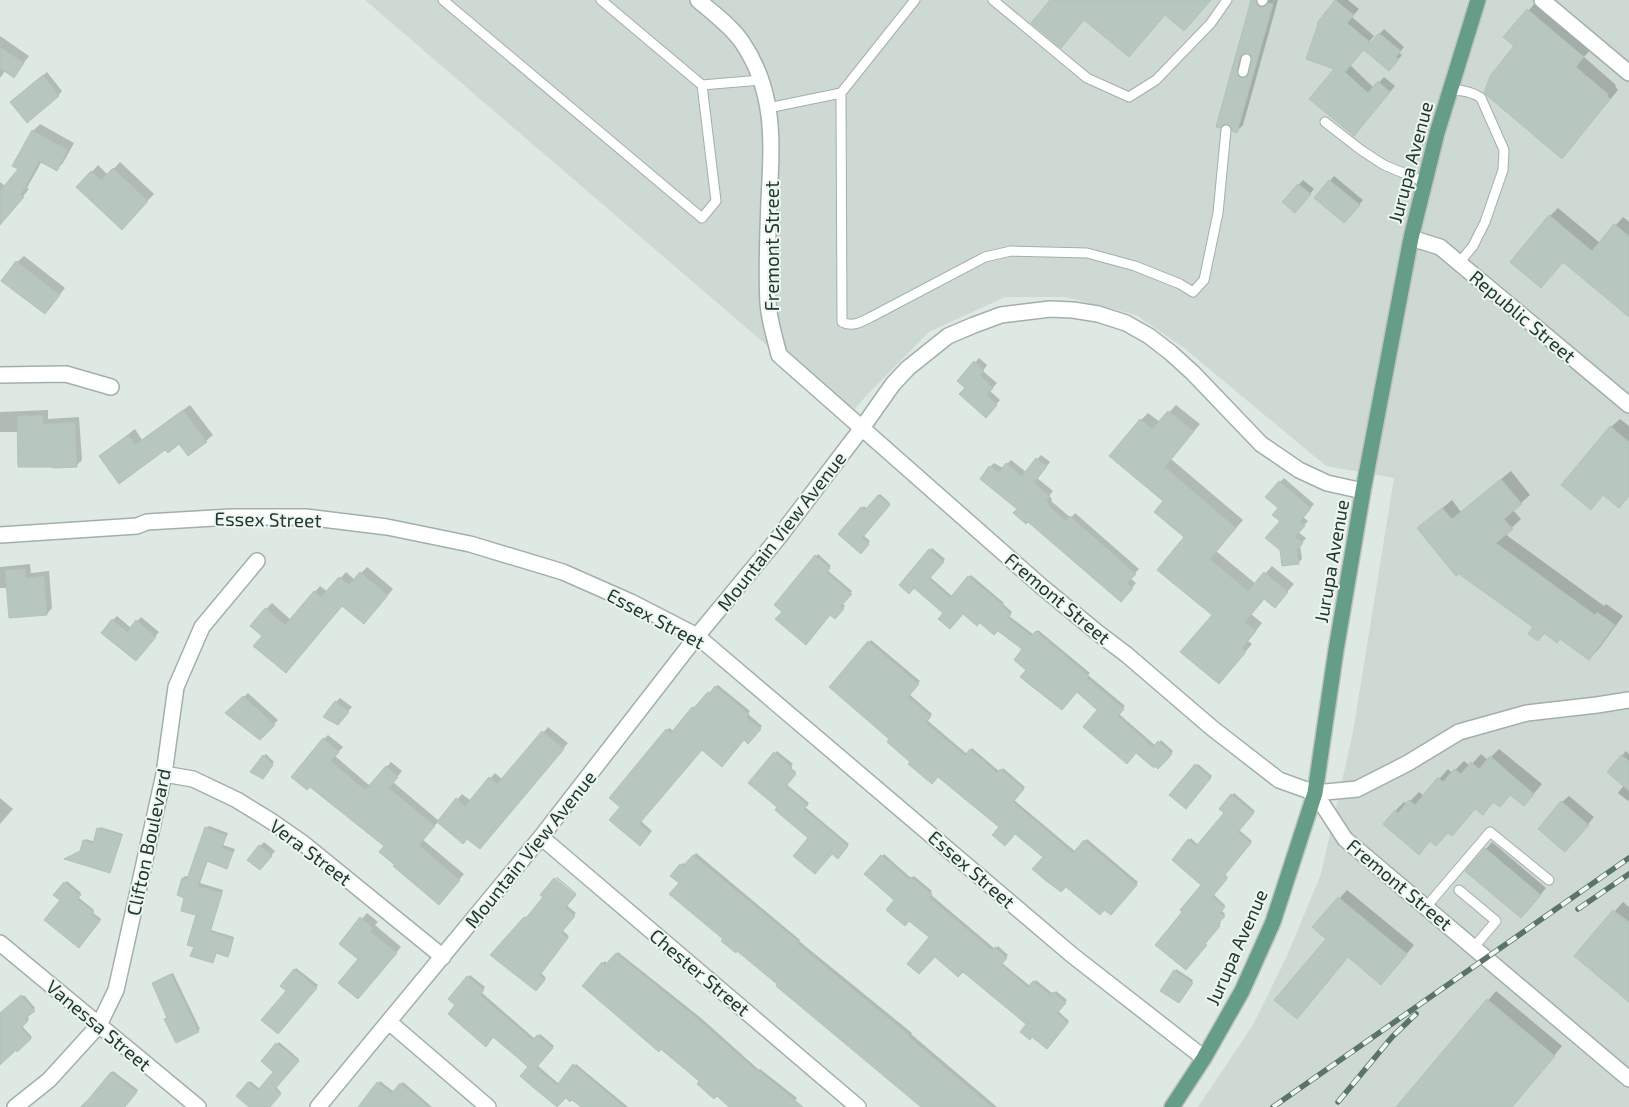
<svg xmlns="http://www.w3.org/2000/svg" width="1629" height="1107" font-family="'Exo 2',sans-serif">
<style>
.built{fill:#cdd9d2}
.shadow{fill:#0003;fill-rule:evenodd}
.building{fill:#b7c7be;stroke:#b1c2b9;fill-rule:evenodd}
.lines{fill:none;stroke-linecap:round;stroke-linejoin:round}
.service-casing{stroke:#a2b0a9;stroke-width:11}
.minor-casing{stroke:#a2b0a9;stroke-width:18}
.tertiary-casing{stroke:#a2b0a9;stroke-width:18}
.primary-casing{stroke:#bcc3c0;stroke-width:18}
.service{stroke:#fff;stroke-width:9}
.minor{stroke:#fff;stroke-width:15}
.tertiary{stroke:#fff;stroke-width:15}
.primary{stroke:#659d86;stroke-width:15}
.rail-casing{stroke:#5b7469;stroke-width:5.5}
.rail{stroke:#eef6f1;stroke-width:4;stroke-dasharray:11;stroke-linecap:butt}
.labels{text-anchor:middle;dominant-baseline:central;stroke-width:4;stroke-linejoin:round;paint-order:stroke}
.street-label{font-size:19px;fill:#21382e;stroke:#eef6f1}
</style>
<rect width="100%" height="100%" fill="#dee9e3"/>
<path class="built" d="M365 0H1629V1107H1198L1253 1025 1287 956 1321 874 1353 732 1394 478 1326 466 1184 348 1136 315 1065 297H1005L929 332 865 397 849 416Z"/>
<path class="shadow" d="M1252 0H1278L1243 125 1237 131 1227 123H1223ZM1247 52H1248L1253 57 1251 72 1246 71 1243 66Z
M1337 0H1348L1359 9 1352 17 1374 36 1350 65 1374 88 1384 77 1395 86 1359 129 1319 23Z
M1537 1 1592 48 1584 57 1616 85 1615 86 1618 90 1562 157 1516 46 1505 37Z
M1384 29 1404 47 1399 53 1402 55 1393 66 1366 50Z
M0 36 29 56 14 76 5 71 0 78Z
M47 72 62 91 58 96 16 98Z
M40 124 74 143 63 163 57 169 42 161 27 188 29 189 0 224V182L5 186 20 169 14 166 33 131Z
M120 162 154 194 122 228 78 187 98 165 108 175Z
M1334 176 1363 200 1348 218 1316 198Z
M1303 180 1314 189 1299 207 1284 202Z
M1558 208 1600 243 1623 217 1629 222V316L1550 216Z
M24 256 65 288 45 313 17 262Z
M979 358 987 365 983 371 997 383 990 391 1000 400 990 412 959 381Z
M190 405 213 435 206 441 179 442 166 448 100 456 135 429 142 440Z
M1176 405 1200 424 1171 459 1243 520 1216 551 1256 584 1272 566 1294 584 1275 606 1265 598 1251 614 1262 623 1248 641 1252 644 1226 675 1214 615 1186 537 1165 501 1141 420 1148 413 1160 422Z
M48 410V419L79 417 82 460 77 465 19 432H0V412Z
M1620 419 1629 426V496L1604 494 1599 500 1611 427Z
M1041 455 1050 462 1037 478 1053 491 1049 496 1052 499 1051 501 1071 518 1075 513 1139 569 1130 578 1136 583 1125 596 1019 509 990 467 994 463 1003 468 1011 460 1026 472Z
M1511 471 1530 495 1513 510 1521 519 1505 534 1604 606 1606 604 1623 616 1598 650 1589 658 1561 638 1545 633 1538 640 1534 627 1419 528 1452 500 1461 512Z
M1284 478 1314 504 1303 517 1308 521 1298 532 1306 538 1300 545 1302 559 1298 563 1281 521 1280 482Z
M880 494 890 503 863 535 870 541 861 552 839 534 864 506 867 509Z
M932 548 945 559 930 577 952 596 971 575 1004 603 1003 604 1012 612 1009 616 1034 635 1038 630 1090 673 1088 675 1125 706 1119 714 1156 746 1161 740 1173 751 1170 755 1158 767 1099 710 1077 691 1028 670 1024 649 998 629 915 586 901 585Z
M818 554 831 566 827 570 852 591 842 603 845 606 837 616 830 614 784 611 776 605Z
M30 564 31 573 49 571 52 608 47 614 8 588H0V567Z
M367 567 393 589 370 616 343 604 286 672 264 636 266 609 272 603 291 620 320 586 328 592 346 572 355 580Z
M117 616 131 628 141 617 159 632 140 655 113 620Z
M871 640 920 681 909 694 932 714 927 720 967 754 972 748 1000 772 1003 768 1025 787 1014 800 1076 852 1087 839 1138 882 1111 914 1015 833 1001 827 938 775 911 762 891 739 831 687Z
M718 685 750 711 748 714 762 726 748 742 744 739 702 749 641 821 652 831 640 844 622 807 610 798 667 730 669 728 674 731 693 708 695 706 696 707 710 692 712 691Z
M248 693 278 720 260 738 227 713Z
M340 698 352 707 337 723 336 702Z
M548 727 568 743 484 842 468 838 438 822 422 839 464 874 444 898 396 865 385 846 310 785 324 739 328 735 343 747 335 756 370 786 391 762 402 771 393 782 439 821 462 794 471 801 495 773 503 780Z
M1499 749 1542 784 1524 805 1511 794 1494 801 1491 804 1476 808 1452 835 1448 832 1431 840 1419 853 1395 811 1404 802 1407 804 1419 792 1424 796 1448 769 1452 773 1464 761 1470 766 1481 754 1488 760Z
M777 751 793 764 790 767 796 772 786 784 809 803 805 807 849 844 838 857 810 838 779 807 750 783Z
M1626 751 1629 754V799L1628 801 1618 793 1624 785 1608 772Z
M266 754 274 762 264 775V756Z
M1198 764 1212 776 1186 807 1171 795Z
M1234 793 1255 811 1239 830 1252 841 1224 874 1228 877 1213 894 1225 905 1221 910 1225 914 1219 922 1221 923 1206 941 1207 942 1186 969 1203 885 1173 860 1191 838 1198 845 1225 813 1220 809Z
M1569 796 1594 817 1572 844 1562 802Z
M0 798 13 809 0 824Z
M209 826 228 833 223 845 235 849 227 867 208 860 200 883 223 890 211 930 234 937 230 953 227 955 217 952 213 962 195 946 197 914 186 897 183 878 185 876 189 877 206 828Z
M100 827 123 834 111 870 84 841 86 839 95 842Z
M264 842 275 851 264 865 260 846Z
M1492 842 1546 888 1528 910 1486 849Z
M696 853 800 940 799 941 912 1033 911 1034 997 1107H922L724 939 681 883 672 875 683 863 686 865Z
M884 854 911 878 914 876 932 891 930 894 995 949 998 946 1008 955 1002 963 1030 986 1036 980 1053 994 1056 991 1067 1000 1058 1011 1069 1021 1048 1045 1032 1035 1028 1024 931 937 896 900 866 874Z
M557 877 576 893V894L556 878Z
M67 881 81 893 78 897 94 910 92 912 101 919 79 946 62 899 55 894Z
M1347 890 1414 945 1389 975 1349 956 1305 1009 1328 938 1314 927Z
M1623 902 1629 907V1000L1576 956Z
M566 905 576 913 562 930 569 936 541 973 546 978 536 989 525 917Z
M367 913 378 922 375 925 401 947 363 992 360 959 341 944Z
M618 952 701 1018 759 1070 760 1069 797 1098 790 1107H731L584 986 605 961 608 964Z
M296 968 318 985 278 1032 288 991 282 986Z
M1176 969 1193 980 1181 1000 1175 971Z
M173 973 200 1029 176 1042 165 1019 167 1018 155 982Z
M470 975 485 987 481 992 535 1039 540 1034 554 1046 537 1065 559 1084 576 1064 628 1107H583L530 1067 449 999Z
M1496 991 1562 1046 1512 1107H1398Z
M24 995 35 1008 27 1016 29 1019 22 1026 32 1037 17 1050 16 1048 0 1063V1015Z
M279 1042 299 1059 276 1087 281 1092 269 1107H252L238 1096 250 1081 260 1089 275 1072 263 1061Z
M113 1071 138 1090 124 1107H80L85 1102 87 1103Z
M380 1081 394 1092 403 1082 432 1107H363Z"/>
<path class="building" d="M1050 0H1211L1184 31 1165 15 1129 57 1084 20 1061 48 1031 23Z
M1251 0H1256L1257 5 1261 7H1264L1268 3 1273 4 1237 133 1232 131 1231 127 1227 124 1223 125 1220 128 1216 127ZM1245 53 1251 55 1252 60 1248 76 1242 78 1238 76 1237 71 1240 57Z
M1335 0 1354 15 1347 23 1370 42 1345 72 1368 93 1378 81 1390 92 1354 136 1309 99 1334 69 1306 59 1318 24 1317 23Z
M1527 9 1584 57 1576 67 1608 94 1607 96 1610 99 1562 159 1484 93 1490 76 1514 46 1503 37Z
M1379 33 1401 51 1396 57 1399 59 1389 71 1364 50Z
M0 47 24 63 14 78 0 68Z
M43 75 59 96 27 123 10 102Z
M32 130 68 150 57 171 39 161 21 195 24 197 0 225V191L18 169 12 166Z
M113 168 148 201 122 230 76 187 91 171 101 180Z
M1329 180 1360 205 1344 223 1314 198Z
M1298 184 1311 194 1295 213 1282 202Z
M1549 215 1592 251 1614 224 1629 236V317L1563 262 1541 288 1510 262Z
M16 261 60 295 45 314 1 281Z
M974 361 984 370 980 375 993 388 987 395 997 405 986 418 959 394 965 388 957 381Z
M183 410 207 442 188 456 179 444 168 453 165 450 119 484 99 456 128 435 135 445Z
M1168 411 1194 431 1165 467 1236 528 1210 559 1248 591 1264 572 1288 592 1275 608 1264 599 1245 622 1256 631 1242 648 1246 652 1219 684 1180 652 1212 615 1157 570 1184 537 1154 512 1163 501 1109 456 1140 419 1152 429Z
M43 415V424L75 422 77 467 53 468V467H18L17 416Z
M1610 426 1629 442V496L1619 508 1603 495 1591 510 1561 485Z
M1036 458 1047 466 1034 483 1050 496 1046 501 1049 504 1048 505 1066 521 1070 516 1136 574 1127 583 1133 588 1121 602 1028 522 1026 524 1013 513 1017 509 980 479 989 466 999 472 1006 463 1022 476Z
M1501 479 1522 504 1504 519 1513 529 1496 543 1595 615 1597 612 1615 625 1589 660 1560 639 1557 643 1544 633 1538 641 1528 634 1533 627 1459 574 1456 576 1417 528 1442 508 1452 519Z
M1279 481 1311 508 1300 522 1305 526 1295 537 1303 543 1297 550 1299 564 1282 566 1280 550 1265 538 1280 521 1272 515 1278 508 1265 497Z
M878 495 890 505 862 538 869 544 861 554 838 534 861 507 865 510Z
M929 549 944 562 929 579 950 598 968 576 1003 605 1002 606 1011 614 1008 618 1031 636 1036 631 1089 676 1087 678 1124 709 1118 716 1153 747 1158 741 1172 753 1168 759 1158 769 1155 766 1154 768 1136 753 1127 764 1083 727 1097 710 1077 692 1062 710 1020 677 1026 670 1014 660 1022 649 998 631 994 635 980 623 977 626 963 614 950 629 938 619 943 613 914 588 909 594 899 585Z
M815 555 830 568 827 573 852 594 841 606 844 609 835 619 830 615 806 645 775 619 782 612 774 605Z
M25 569 26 578 44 576 47 615 9 618 5 570Z
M360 572 388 595 364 624 342 606 286 673 253 646 262 636 250 626 265 608 285 625 314 591 321 597 339 577 349 585Z
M112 619 127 632 136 620 156 637 136 661 101 633Z
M868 641 919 684 908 697 931 716 926 723 965 755 970 749 997 773 1000 769 1024 789 1013 802 1073 853 1084 840 1137 885 1111 915 1104 910 1100 915 1066 887 1061 892 1045 880 1032 869 1043 857 1015 834 1005 846 992 835 999 827 938 777 932 784 908 764 910 762 887 742 889 739 829 687Z
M715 686 749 714 746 717 761 729 748 744 744 740 722 767 702 750 639 824 650 833 640 846 609 820 620 807 609 798 666 729 671 733 692 707 694 708 706 694 708 692 710 693Z
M243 696 275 725 260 740 225 713Z
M335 701 349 712 338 725 323 717Z
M542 731 564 749 480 849 467 839 463 844 437 822 456 798 465 806 489 777 497 784Z
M323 738 339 752 331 761 365 790 386 766 398 777 389 788 435 826 419 845 460 880 439 905 393 866 395 865 379 852 384 846 310 787 307 790 291 777Z
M774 752 792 767 790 769 796 774 786 786 808 805 804 809 848 846 838 859 832 854 815 874 793 856 808 838 775 810 777 807 748 783Z
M263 755 273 765 263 779 250 772Z
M1621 755 1629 761V791L1607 772Z
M1490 756 1534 794 1524 806 1510 795 1500 807 1493 802 1483 815 1475 809 1452 836 1448 833 1436 846 1430 841 1419 855 1383 824 1395 810 1398 813 1409 800 1415 805 1438 777 1443 782 1454 769 1461 774 1471 762 1479 769Z
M1195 764 1211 778 1186 809 1169 795Z
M1231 794 1254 813 1238 832 1251 843 1224 876 1227 879 1212 897 1225 907 1220 913 1225 916 1218 924 1220 926 1205 944 1207 945 1186 970 1155 945 1182 912 1180 910 1201 885 1172 860 1188 839 1196 846 1224 813 1219 809Z
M1561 801 1589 825 1565 852 1538 829Z
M205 827 226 835 222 848 233 852 227 869 207 861 198 886 222 893 210 932 233 939 228 957 216 953 213 963 190 956 194 947 187 945 196 915 181 911 184 898 177 895 182 878 187 879Z
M97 828 122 835 110 873 64 859 80 851 83 840 93 843Z
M259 845 272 856 260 870 247 860Z
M1485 848 1541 895 1521 918 1465 871Z
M693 855 799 942 798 944 910 1036 909 1037 992 1107H921L776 986 777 984 737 951 736 953 721 941 723 939 669 894 679 883 670 876 680 864 683 866Z
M881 855 909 879 911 877 932 894 929 897 992 950 995 947 1007 958 1001 965 1028 987 1033 981 1050 995 1053 992 1066 1003 1057 1013 1068 1023 1047 1049 1032 1037 1030 1040 1020 1032 1026 1024 963 972 958 977 935 957 919 974 907 964 929 937 909 921 905 926 886 910 894 900 864 874Z
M554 878 576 895 565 908 575 916 561 933 568 938 540 975 545 980 536 991 490 955 524 917 526 918 543 897 540 895Z
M64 882 81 895 77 899 94 912 92 915 100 921 79 948 44 920 60 900 53 895Z
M1338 897 1407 954 1381 985 1348 957 1297 1019 1274 1000 1326 939 1312 927Z
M1613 910 1629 922V1002L1574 956Z
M360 917 373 928 370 931 397 953 358 999 338 983 358 959 339 944Z
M616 953 699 1020 757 1071 758 1070 803 1107H729L717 1096 714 1099 697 1084 699 1081 661 1049 659 1052 582 986 602 962 605 965Z
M294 969 317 988 278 1034 261 1020 286 991 280 986Z
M1174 970 1193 983 1179 1003 1160 991Z
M171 974 199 1032 176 1043 164 1019 167 1018 152 983Z
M467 976 484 990 480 995 533 1040 537 1035 553 1048 536 1068 557 1085 573 1064 624 1107H581L572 1100 570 1102 566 1098 557 1107 534 1088 520 1076 528 1067 518 1058 493 1037 486 1047 448 1014 455 1005 448 999Z
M21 995 35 1011 26 1018 28 1021 21 1028 31 1039 17 1052 16 1050 0 1065V1013Z
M1487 999 1555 1056 1512 1107H1396Z
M276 1043 299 1061 275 1089 281 1094 270 1107H249L236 1096 248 1082 258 1090 273 1072 261 1061Z
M111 1072 137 1092 125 1107H82Z
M377 1082 392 1093 400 1083 429 1107H358Z"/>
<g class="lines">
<defs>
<path id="service" d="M443 0 702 218 716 201 702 85 601 0
M993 0 1087 78 1129 97 1156 80 1211 23 1227 0
M1262 1 1263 0
M1243 72 1246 59
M702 85 761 80
M1450 90C1461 90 1471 91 1481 98L1504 150 1503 170 1485 222 1473 246 1459 263
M841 93 842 322C853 328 863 321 873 316L985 257 1011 251 1087 253 1135 266 1180 284 1193 292 1204 280 1218 213 1226 130
M768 108 841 93 915 0
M1325 122 1361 150 1384 165 1425 182
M1459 890 1496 921 1474 947
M1426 907 1490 832 1549 880"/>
<path id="minor" d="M1542 0 1629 73
M1411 238 1440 247 1629 405
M0 375 66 374 111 387
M1629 700 1597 705 1527 713 1459 732 1408 763 1357 789 1315 793 1345 839 1629 1079
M164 774 193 779 237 800 271 821 304 844 443 957
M541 837 858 1107
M0 943 198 1107
M389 1022 488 1107
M15 1107 49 1080 99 1025 116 990 164 774 176 687 202 627 257 561
M318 1107 541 837 697 636 779 537 862 428 893 384 908 368 948 336 974 325 1001 315 1050 309 1073 310 1098 314 1126 323 1149 336 1171 353 1193 373 1261 444 1299 470 1327 483 1363 491"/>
<path id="tertiary" d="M698 0C713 13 731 26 742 42 776 92 772 143 769 200 768 234 766 269 768 303 769 320 775 338 779 355L1041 586 1098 633 1127 655 1212 728 1279 780 1315 793
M0 535 137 526 147 522 231 517H306L387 527 470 544 563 572 631 602 697 636 1072 955 1204 1058"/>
<path id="primary" d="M1172 1107 1204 1058 1242 991 1273 922 1315 793 1336 650 1363 491 1411 238 1437 133 1478 0"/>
</defs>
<use href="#service" class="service-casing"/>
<use href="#minor" class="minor-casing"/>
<use href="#tertiary" class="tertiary-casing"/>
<use href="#primary" class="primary-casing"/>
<use href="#service" class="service"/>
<use href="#minor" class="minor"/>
<use href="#tertiary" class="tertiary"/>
<use href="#primary" class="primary"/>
<defs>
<path id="rail" d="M1578 909 1629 874
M1338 1102 1392 1037 1416 1014
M1273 1107 1629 858"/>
</defs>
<use href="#rail" class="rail-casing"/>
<use href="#rail" class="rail"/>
</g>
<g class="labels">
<g class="street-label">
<text transform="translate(1410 162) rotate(-75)">Jurupa Avenue</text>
<text transform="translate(771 246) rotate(-90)">Fremont Street</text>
<text transform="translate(1523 316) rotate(40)">Republic Street</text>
<text transform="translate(268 519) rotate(1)">Essex Street</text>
<text transform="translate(781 531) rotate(-52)">Mountain View Avenue</text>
<text transform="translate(1331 561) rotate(-80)">Jurupa Avenue</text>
<text transform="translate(1058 598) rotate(40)">Fremont Street</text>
<text transform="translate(656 618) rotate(28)">Essex Street</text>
<text transform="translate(148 842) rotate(-78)">Clifton Boulevard</text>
<text transform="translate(530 849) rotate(-51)">Mountain View Avenue</text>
<text transform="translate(311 852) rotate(37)">Vera Street</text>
<text transform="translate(972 869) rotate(41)">Essex Street</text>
<text transform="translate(1400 884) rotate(40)">Fremont Street</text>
<text transform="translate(1236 947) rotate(-66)">Jurupa Avenue</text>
<text transform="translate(700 972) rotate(40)">Chester Street</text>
<text transform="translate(99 1025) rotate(40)">Vanessa Street</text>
</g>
</g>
</svg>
